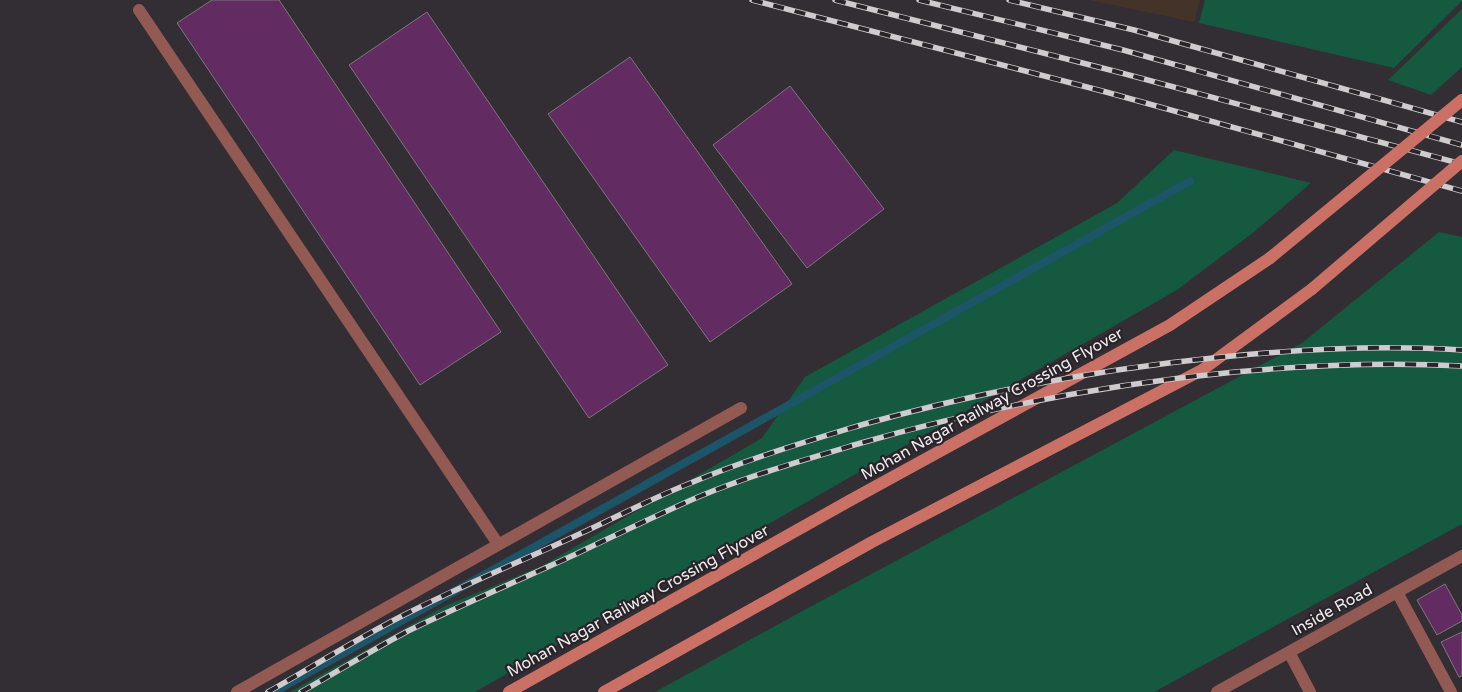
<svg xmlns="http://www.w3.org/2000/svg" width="1462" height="692" font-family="'Varela Round',sans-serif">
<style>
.industrial{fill:#443329}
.green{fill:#145940}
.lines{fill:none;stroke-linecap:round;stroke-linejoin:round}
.stream{stroke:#1c5568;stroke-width:8}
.building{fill:#622c63;stroke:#7d777d}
.service{stroke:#935a53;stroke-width:12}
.minor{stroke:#935a53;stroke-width:12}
.secondary{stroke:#ca7065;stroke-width:12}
.rail-casing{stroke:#cfcbce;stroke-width:5.5}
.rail{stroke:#292429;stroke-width:4;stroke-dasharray:11;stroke-linecap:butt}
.secondary-bridge{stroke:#ca7065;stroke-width:12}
.labels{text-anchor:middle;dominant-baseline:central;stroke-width:4.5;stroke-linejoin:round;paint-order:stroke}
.street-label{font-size:16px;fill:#efebee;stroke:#292429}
</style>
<rect width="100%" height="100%" fill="#332e33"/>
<path class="industrial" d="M1089 0H1200L1194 22Z"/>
<path class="green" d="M1205 0H1462V1L1394 68 1199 23Z
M1462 9V67L1431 95 1388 80Z
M1174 150 1311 183 1254 232 1177 290 475 692H290L445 606 542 566 762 438 805 377 1117 203Z
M1439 232 1462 237V524L1154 692H655L795 615 1302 343Z"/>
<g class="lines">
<path class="stream" d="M274 692 1190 181"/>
</g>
<path class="building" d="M212 0H279L501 332 420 385 177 23Z
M427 12 668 365 589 418 349 65Z
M630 57 792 284 710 342 548 114Z
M790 86 884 209 807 268 713 145Z
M1445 584 1462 615V621L1437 635 1417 600Z
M1462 632V676L1459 677 1441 642Z"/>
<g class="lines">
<path class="service" d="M139 10 498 544
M237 692 741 408"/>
<path class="minor" d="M1397 592 1451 692
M1289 652 1310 692
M1217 692 1462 556"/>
<path class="secondary" d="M509 692 849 501 1170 325 1270 258
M604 692 872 542 1202 370 1312 289"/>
<defs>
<path id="rail" d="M752 0 1106 92 1462 191
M835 0 1114 71 1462 164
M919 0 1123 50 1462 145
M1009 0 1134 30 1462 122
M268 692C312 667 355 640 400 617 456 588 515 564 573 537 613 519 652 498 693 482 748 459 805 442 861 425 979 392 1100 369 1222 357 1302 349 1382 345 1462 350
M301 692C337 672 372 650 408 631 463 604 520 580 576 554 616 535 657 515 698 497 751 475 807 459 861 443 984 408 1108 384 1235 372 1310 365 1386 362 1462 366"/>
</defs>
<use href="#rail" class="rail-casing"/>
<use href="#rail" class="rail"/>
<path class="secondary-bridge" d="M1270 258 1462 100
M1312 289 1462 161"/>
</g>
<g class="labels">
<g class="street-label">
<text transform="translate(992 404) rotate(-29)">Mohan Nagar Railway Crossing Flyover</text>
<text transform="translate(638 601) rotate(-29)">Mohan Nagar Railway Crossing Flyover</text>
<text transform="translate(1332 610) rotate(-29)">Inside Road</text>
</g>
</g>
</svg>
